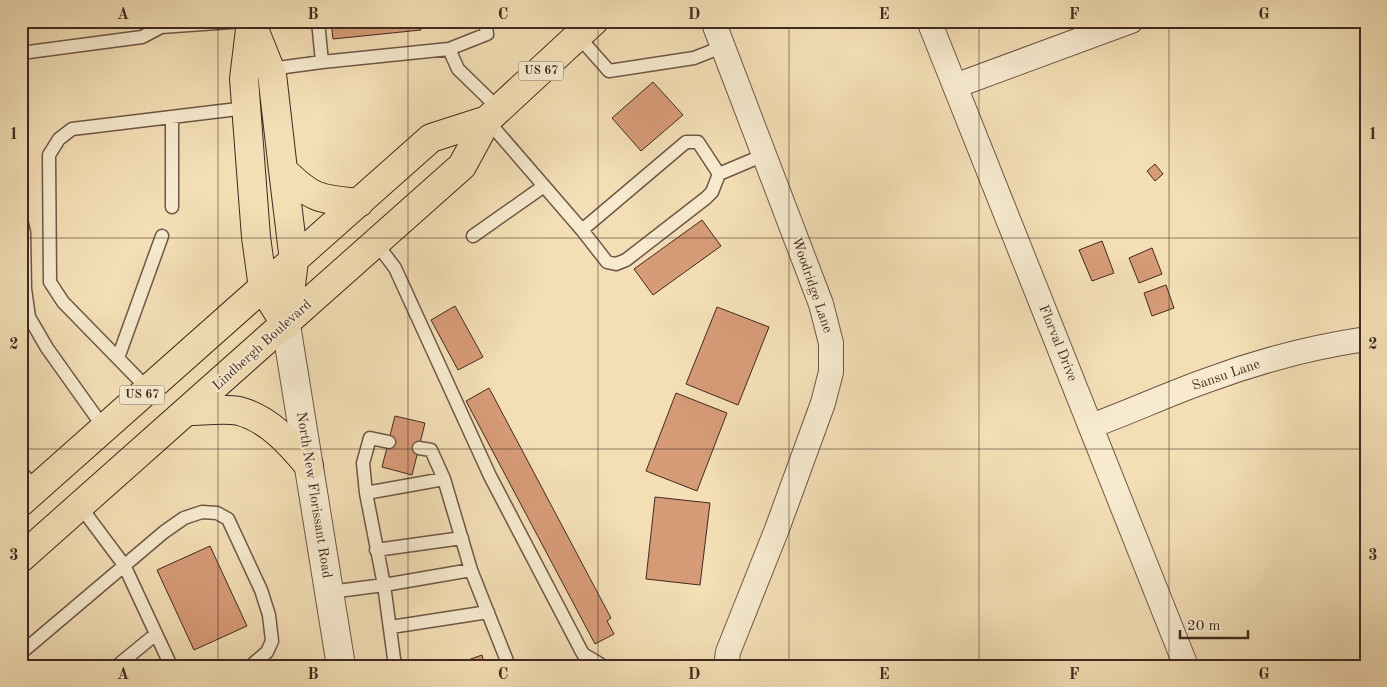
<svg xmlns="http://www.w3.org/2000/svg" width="1387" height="687" font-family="'Old Standard TT',serif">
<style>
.building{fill:#d69b77;stroke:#412a21}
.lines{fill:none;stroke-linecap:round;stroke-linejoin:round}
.service-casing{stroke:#6e5746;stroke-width:15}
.minor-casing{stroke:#6e5746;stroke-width:26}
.tertiary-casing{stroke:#6e5746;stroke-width:30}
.primary-casing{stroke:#412a21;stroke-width:30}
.service{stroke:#f7eacf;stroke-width:12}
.minor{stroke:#f7eacf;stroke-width:24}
.tertiary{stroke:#f7eacf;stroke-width:28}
.primary{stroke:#f3deb5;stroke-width:28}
.grid{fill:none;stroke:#412a21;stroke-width:1;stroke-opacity:0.55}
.labels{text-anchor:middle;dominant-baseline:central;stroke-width:4;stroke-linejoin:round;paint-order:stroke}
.shield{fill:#f7eacf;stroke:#786455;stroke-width:1}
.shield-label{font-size:12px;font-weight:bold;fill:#412a21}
.street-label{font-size:14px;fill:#412a21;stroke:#f7eacf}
.neatline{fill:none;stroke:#412a21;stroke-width:2}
.grid-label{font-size:16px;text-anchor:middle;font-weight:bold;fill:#412a21}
</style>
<rect width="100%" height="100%" fill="#f3deb5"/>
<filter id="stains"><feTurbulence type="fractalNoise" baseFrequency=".004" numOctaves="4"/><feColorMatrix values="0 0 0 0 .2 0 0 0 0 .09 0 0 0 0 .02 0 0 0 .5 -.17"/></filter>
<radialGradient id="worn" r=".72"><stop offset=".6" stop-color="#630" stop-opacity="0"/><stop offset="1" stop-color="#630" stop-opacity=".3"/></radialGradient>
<path class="building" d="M331 21H420L421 30 333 39Z
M653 82 683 115 641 151 612 118Z
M1155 164 1163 174 1155 181 1147 171Z
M702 220 721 246 653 295 634 269Z
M1102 241 1114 273 1092 281 1079 250Z
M1152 248 1162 274 1139 283 1129 258Z
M1166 285 1174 308 1152 316 1144 293Z
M455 306 483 357 458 370 431 320Z
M717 307 769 327 738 405 686 384Z
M489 388 611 618 607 621 614 634 595 644 466 401Z
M676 393 727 413 697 491 646 471Z
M395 416 425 423 412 475 382 467Z
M655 497 710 503 700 585 646 579Z
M210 546 247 626 194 650 157 570Z
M482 655 485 666H451Z"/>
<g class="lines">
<defs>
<path id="service" d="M318 21 322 62 449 49
M485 21 487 34 449 49 458 69 499 109
M578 36 609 71 694 58 722 47
M21 53 142 37 161 27 245 21
M270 69 322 62
M172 117V207
M487 120 582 230 607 262 616 264 626 260 706 198 712 192 719 174 764 155
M21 219 24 233 25 289
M582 230 686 142H698L719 174
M473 236 544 186
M376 243 395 268 490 476 583 654 603 666
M21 291 25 289 29 317 47 348 104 428
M118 358 162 236
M148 389 63 302 50 282 49 155 59 139 72 129 246 108
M389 442 370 438 363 463 366 493 384 585 471 570 509 666
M419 448 431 450 444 479 471 570
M21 472 36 489
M366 493 444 479
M80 506 124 565 171 666
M376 550 462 538
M330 592 384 585 395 666
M391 627 488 612
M21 653 164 532 184 518 202 512 217 513 228 519 261 590 269 615 272 641 267 652 254 663 253 666
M117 666 156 634"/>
<path id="minor" d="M713 21 821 304 831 343V372L823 403 777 529 728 652 726 666
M929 21 1186 666
M955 86 1131 21
M1091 426C1130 412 1168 394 1208 380 1259 361 1312 347 1366 339"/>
<path id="tertiary" d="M286 325 341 666"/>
<path id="primary" d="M251 21 244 79 256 237 263 288 286 325
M252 24 272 74 283 170 294 261 286 325
M283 170C312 199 319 199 359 203
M188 411C201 411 227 408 239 411 269 419 290 443 309 466
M21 502 431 138 487 120
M21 558 462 166 487 120 594 21"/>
</defs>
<use href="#service" class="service-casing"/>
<use href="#minor" class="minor-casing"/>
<use href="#tertiary" class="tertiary-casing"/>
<use href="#primary" class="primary-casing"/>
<use href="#service" class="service"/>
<use href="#minor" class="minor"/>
<use href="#tertiary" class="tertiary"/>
<use href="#primary" class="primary"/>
</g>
<path class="grid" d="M218 21V666M408 21V666M598 21V666M789 21V666M979 21V666M1169 21V666M21 238H1366M21 449H1366"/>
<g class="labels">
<g class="shield">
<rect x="518.5" y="61.5" width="45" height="19" rx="4"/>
<rect x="119.5" y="385.5" width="45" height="19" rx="4"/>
</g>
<g class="shield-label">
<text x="541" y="71">US 67</text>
<text x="142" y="395">US 67</text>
</g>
<g class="street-label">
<text transform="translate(812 285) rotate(71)">Woodridge Lane</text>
<text transform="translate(1058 343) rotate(68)">Florval Drive</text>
<text transform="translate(262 345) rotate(-42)">Lindbergh Boulevard</text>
<text transform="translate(1226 375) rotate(-19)">Sansu Lane</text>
<text transform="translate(314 495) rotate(81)">North New Florissant Road</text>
</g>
</g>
<rect width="1387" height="687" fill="none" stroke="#f3deb5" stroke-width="55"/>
<path d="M1180 630v8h68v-8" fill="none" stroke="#412a21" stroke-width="2.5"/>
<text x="1187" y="630" font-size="15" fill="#412a21" stroke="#f7eacf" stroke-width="4" paint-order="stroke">20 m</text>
<rect x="28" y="28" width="1332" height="632" class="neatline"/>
<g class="grid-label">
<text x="123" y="19">A</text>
<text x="313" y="19">B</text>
<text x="503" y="19">C</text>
<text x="694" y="19">D</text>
<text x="884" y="19">E</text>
<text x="1074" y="19">F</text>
<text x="1264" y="19">G</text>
<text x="14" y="139">1</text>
<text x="1373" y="139">1</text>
<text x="14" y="349">2</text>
<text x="1373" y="349">2</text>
<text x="14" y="560">3</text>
<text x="1373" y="560">3</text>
<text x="123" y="679">A</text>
<text x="313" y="679">B</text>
<text x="503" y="679">C</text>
<text x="694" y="679">D</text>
<text x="884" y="679">E</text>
<text x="1074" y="679">F</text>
<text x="1264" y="679">G</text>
</g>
<rect width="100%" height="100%" filter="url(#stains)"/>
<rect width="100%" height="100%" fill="url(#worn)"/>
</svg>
